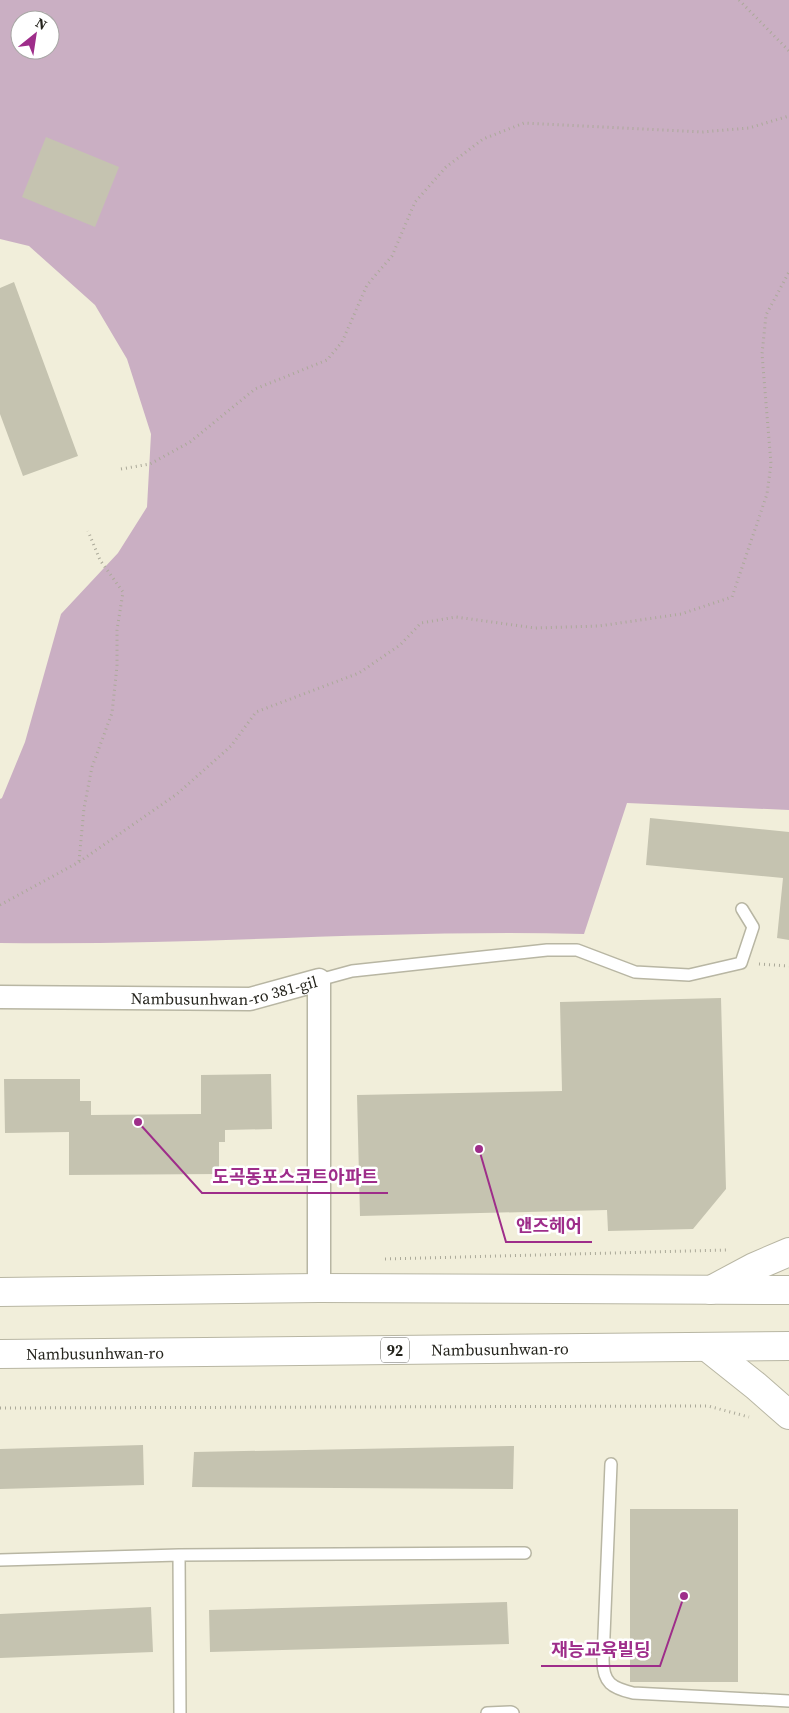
<svg xmlns="http://www.w3.org/2000/svg" width="789" height="1713" font-family="'Source Serif 4','Noto Sans KR',serif">
<style>
.forest{fill:#caafc3;fill-rule:evenodd}
.building{fill:#c5c3b0}
.lines{fill:none;stroke-linecap:round;stroke-linejoin:round}
.lane-casing{stroke:#b8b6a3;stroke-width:14}
.street-casing{stroke:#b8b6a3;stroke-width:25}
.secondary-casing{stroke:#b8b6a3;stroke-width:30}
.primary-casing{stroke:#b8b6a3;stroke-width:30}
.path{stroke:#aba999;stroke-width:3;stroke-dasharray:1 4;stroke-linecap:butt}
.lane{stroke:#fff;stroke-width:11}
.street{stroke:#fff;stroke-width:22}
.secondary{stroke:#fff;stroke-width:28}
.primary{stroke:#fff;stroke-width:28}
.labels{text-anchor:middle;dominant-baseline:central;stroke-width:5;stroke-linejoin:round;paint-order:stroke}
.shield{fill:#fff;stroke:#666661;stroke-width:1}
.shield-label{font-size:15px;font-weight:bold;fill:#25241d}
.street-label{font-size:16px;fill:#25241d;stroke:#fff}
.leader{fill:none;stroke:#9e2d8a;stroke-width:2}
.callout-dot{fill:#9e2d8a;stroke:#fff;stroke-width:2}
.callout-label{font-size:18px;text-anchor:middle;font-weight:bold;fill:#9e2d8a;stroke:#fff;stroke-width:5;stroke-linejoin:round;paint-order:stroke}
</style>
<rect width="100%" height="100%" fill="#f1eeda"/>
<path class="forest" d="M0 0H789V810L627 803 584 934C390 929 195 946 0 943V799L2 798 25 742 61 614 118 553 147 507 151 434 127 359 95 305 29 246 0 239ZM20 20H50V50H20Z"/>
<path class="building" d="M46 137 119 167 95 227 22 197Z
M14 282 78 456 23 476 0 414V288Z
M650 818 789 832V940L777 938 783 878 646 865Z
M721 998 726 1189 693 1229 608 1231 607 1210 360 1216 357 1095 562 1091 560 1002Z
M271 1074 272 1129 225 1130V1142H219V1174L69 1175V1132L5 1133 4 1079H80V1101H91V1115L201 1114V1075Z
M143 1445 144 1485 0 1489V1449Z
M514 1446 513 1489 192 1487 194 1452Z
M630 1509H738V1682H630Z
M507 1602 509 1644 210 1652 209 1610Z
M151 1607 153 1652 0 1658V1614Z"/>
<g class="lines">
<defs>
<path id="lane" d="M319 980 352 971 547 950H577L635 972 689 975 741 963 753 927 742 909
M611 1464 603 1660C603 1683 612 1688 633 1693L789 1701
M0 1560 179 1555
M180 1713 179 1555 525 1553
M487 1713 511 1712 513 1713"/>
<g id="street">
<path id="s1" d="M0 997 250 999 319 980V1288"/>
</g>
<path id="secondary" d="M711 1290 754 1267 789 1252
M707 1347 756 1386 789 1415"/>
<g id="primary">
<path d="M0 1292 319 1288 789 1290"/>
<path id="s2" d="M0 1354 789 1346"/>
</g>
</defs>
<use href="#lane" class="lane-casing"/>
<use href="#street" class="street-casing"/>
<use href="#secondary" class="secondary-casing"/>
<use href="#primary" class="primary-casing"/>
<path class="path" d="M739 0 789 51
M121 469 150 464 190 442 255 389 327 360 342 342 367 285 392 256 415 202 446 167 483 139 524 123 702 132 749 128 789 116
M79 861 84 808 92 767 112 713 117 666V630L123 592 100 560 88 531
M0 905 79 862 177 794 231 746 256 712 359 673 400 645 421 623 456 617 535 628 599 626 681 614 732 597 767 494 771 464 762 354 766 315 789 272
M759 964 789 966
M385 1259 726 1250
M0 1408 708 1406 749 1417"/>
<use href="#lane" class="lane"/>
<use href="#street" class="street"/>
<use href="#secondary" class="secondary"/>
<use href="#primary" class="primary"/>
</g>
<g class="labels">
<rect class="shield" x="381" y="1337.5" width="28" height="25" rx="4"/>
<g class="shield-label">
<text x="395" y="1350">92</text>
</g>
<g class="street-label">
<text stroke="none"><textPath href="#s1" startOffset="225">Nambusunhwan-ro 381-gil</textPath></text>
<text stroke="none"><textPath href="#s2" startOffset="500">Nambusunhwan-ro</textPath></text>
<text stroke="none"><textPath href="#s2" startOffset="95">Nambusunhwan-ro</textPath></text>
</g>
</g>
<path class="leader" d="M138 1122L202 1193H388M479 1149L506 1242H592M684 1596L660 1666H541"/>
<g class="callout-dot">
<circle cx="138" cy="1122" r="5"/>
<circle cx="479" cy="1149" r="5"/>
<circle cx="684" cy="1596" r="5"/>
</g>
<g class="callout-label">
<text x="295" y="1183">도곡동포스코트아파트</text>
<text x="549" y="1232">앤즈헤어</text>
<text x="601" y="1656">재능교육빌딩</text>
</g>
<g transform="translate(35 35) rotate(30)"><circle r="24" fill="#ffffff" stroke="#a8a7a5"/>
<path d="M0-4L9 19L0 12L-9 19Z" fill="#9e2d8a"/>
<text y="-8" font-size="14" font-weight="bold" text-anchor="middle" fill="#25241d">N</text>
</g>
</svg>
